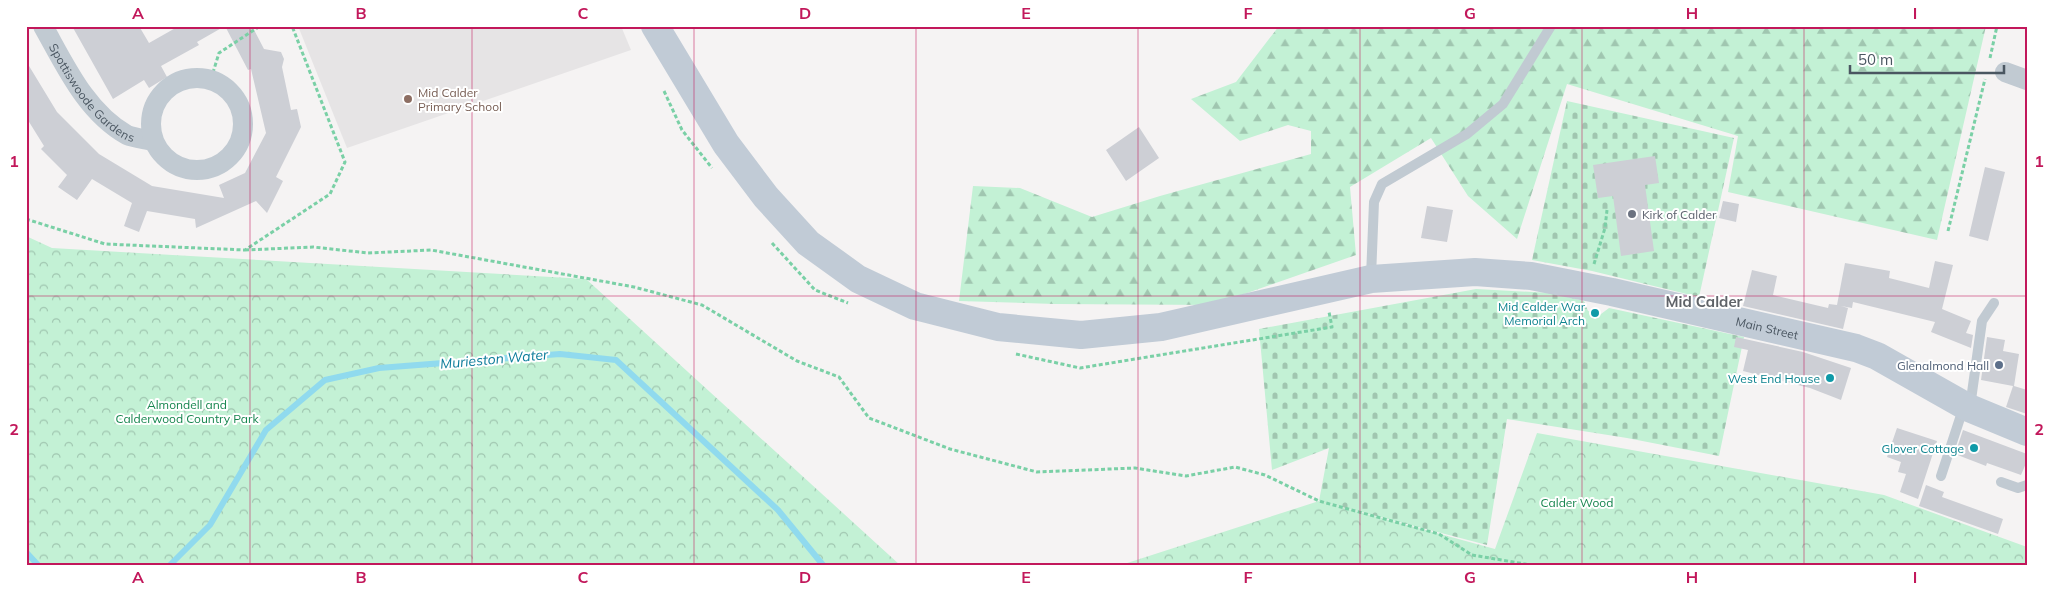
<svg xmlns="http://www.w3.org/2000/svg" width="2053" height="591" font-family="Mulish,sans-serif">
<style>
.education{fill:#e6e4e5}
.forest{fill:url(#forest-firs)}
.cemetery{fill:url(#cemetery-stones)}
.park{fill:url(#park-crowns)}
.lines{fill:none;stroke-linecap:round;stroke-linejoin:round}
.stream{stroke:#90daee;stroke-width:6}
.building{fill:#cdcfd5}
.path{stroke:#7ad0a6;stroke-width:3;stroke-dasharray:4 2.5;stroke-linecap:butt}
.lane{stroke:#c1cad2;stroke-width:10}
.street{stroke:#c1cad2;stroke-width:20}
.secondary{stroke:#c1cbd6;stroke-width:28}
.grid{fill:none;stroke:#c2185b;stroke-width:1;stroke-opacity:0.55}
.education-dot{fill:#8d6e63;stroke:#fff;stroke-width:2}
.worship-dot{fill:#6b7280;stroke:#fff;stroke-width:2}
.culture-dot{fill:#0f9aa8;stroke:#fff;stroke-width:2}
.service-dot{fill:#5c6f8a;stroke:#fff;stroke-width:2}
.labels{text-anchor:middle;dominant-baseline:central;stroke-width:4;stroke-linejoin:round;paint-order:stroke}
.street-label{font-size:12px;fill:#4a5661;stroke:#fff}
.education-label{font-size:12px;fill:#785e54;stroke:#fff;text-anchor:start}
.worship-label{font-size:12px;fill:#5b616d;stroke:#fff;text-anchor:start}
.culture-label{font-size:12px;fill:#0d838f;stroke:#fff;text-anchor:end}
.service-label{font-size:12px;fill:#4e5e75;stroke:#fff;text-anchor:end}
.park-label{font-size:12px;fill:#17864f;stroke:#fff}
.water-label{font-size:14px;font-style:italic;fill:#0c7c9b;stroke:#fff}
.quarter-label{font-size:15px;font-weight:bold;fill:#5f6368;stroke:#fff}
.neatline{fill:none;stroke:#c2185b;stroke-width:2}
.grid-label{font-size:16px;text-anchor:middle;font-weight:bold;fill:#c2185b}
</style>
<defs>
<pattern id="forest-firs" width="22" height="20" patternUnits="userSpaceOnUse" patternTransform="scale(1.25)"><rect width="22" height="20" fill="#c3f1d5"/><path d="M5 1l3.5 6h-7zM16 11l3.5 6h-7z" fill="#a0c6b0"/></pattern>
<pattern id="cemetery-stones" width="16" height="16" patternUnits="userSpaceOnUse" patternTransform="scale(1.25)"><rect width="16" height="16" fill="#c3f1d5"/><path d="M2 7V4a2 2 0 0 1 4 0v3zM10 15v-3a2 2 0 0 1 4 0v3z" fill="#a0c6b0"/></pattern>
<pattern id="park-crowns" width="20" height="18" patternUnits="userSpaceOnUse" patternTransform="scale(1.25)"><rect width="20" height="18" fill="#c3f1d5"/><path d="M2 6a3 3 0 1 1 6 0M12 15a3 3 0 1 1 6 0" fill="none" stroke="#a0c6b0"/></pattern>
</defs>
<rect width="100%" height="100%" fill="#f5f3f3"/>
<path class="education" d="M298 26H621L631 50 347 148Z"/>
<path class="forest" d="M1279 26H1986L1937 240 1728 192 1738 136 1567 84 1517 239 1468 196 1431 138 1350 187 1356 255 1213 305 1055 304 959 301 973 186 1020 188 1092 217 1160 196 1311 154V131L1288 125 1240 141 1191 99 1236 82Z"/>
<path class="cemetery" d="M1567 101 1734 138 1699 297 1592 271 1532 260Z
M1476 289 1552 293 1584 301 1588 311 1601 314 1609 308 1744 337 1719 456 1627 438 1507 419 1487 545 1319 501 1329 448 1272 470 1259 329Z"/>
<path class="park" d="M26 236 52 248 586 279 900 565H26Z
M1537 433 1884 495 2027 547V565H1121L1319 501 1495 549Z"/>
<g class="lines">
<path class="stream" d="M26 552 38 565
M170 565 210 525 266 430 325 380 379 368 560 354 616 360 778 510 823 565"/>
</g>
<path class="building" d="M72 26H139L149 43 179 26H252L264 49 281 52 284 59 282 67 291 110 297 109 301 127 276 177 283 181 267 213 256 201 196 228 195 219 147 211 139 232 124 226 132 203 92 179 77 200 58 187 67 175 41 149 44 146 26 117V61L57 112 99 154 152 186 224 198 219 185 245 173 266 133 251 69 248 70 225 26 197 42 199 45 161 66 167 77 149 88 144 80 113 99Z
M1139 127 1159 158 1126 181 1106 150Z
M1655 156 1659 183 1645 185 1654 251 1621 256 1613 196 1598 198 1593 165Z
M1985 167 2005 172 1988 241 1969 236Z
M1723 201 1739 204 1736 222 1719 218Z
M1427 206 1453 210 1447 242 1421 238Z
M1935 261 1953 265 1942 309 1971 321 1966 333 1973 335 1971 348 1931 332 1935 322 1853 302 1852 308 1841 306 1848 308 1843 329 1743 306 1752 270 1777 276 1773 295 1828 308 1829 304 1837 305 1845 263 1890 271 1889 278 1929 288Z
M1736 337 1803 352 1851 368 1841 400 1810 388 1743 371 1748 350 1734 347Z
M1987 337 2005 340 2003 351 2019 354 2014 386 2027 390V414L2006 407 2013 386 1981 380Z
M1897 428 1937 441 1918 499 1900 492 1906 474 1898 472 1901 462 1887 457Z
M1963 430 2027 454V461L2021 475 1987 463 1986 466 1955 454Z
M1926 485 1944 492 1942 497 2003 519 1998 534 1919 506Z"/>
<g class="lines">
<path class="path" d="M1990 58 1997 26
M211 79 219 53 260 26
M664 91 682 130 712 168
M26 219 105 244 245 250 330 194 345 162 292 26
M1948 231 1985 79
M772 243 815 290 848 303
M245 250 313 247 368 253 431 250 634 287 702 305 797 361 839 377 869 418 950 449 1037 472 1135 468 1186 476 1235 467 1265 475 1319 501 1439 534 1472 555 1531 565
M1594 264 1605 228 1607 210
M1016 354 1080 368 1332 327 1329 312"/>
<path class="lane" d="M1371 277 1374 202 1382 184 1467 134 1503 104 1551 26
M1970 407 1982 321 1994 303
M1941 476 1964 406
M2001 482 2018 488 2027 485"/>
<g class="street">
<path id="s1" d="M43 26C65 65 86 112 127 135 134 138 145 139 153 141"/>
<path d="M2005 72 2027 80"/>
<circle cx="197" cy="124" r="46"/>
</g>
<path class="secondary" id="s2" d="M655 26 726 144 766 197 808 243 858 279 915 306 998 327 1081 335 1161 327 1371 279 1475 272 1531 276 1612 292 1856 348 1877 356 1969 408 2027 432"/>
</g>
<path class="grid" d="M250 26V565M472 26V565M694 26V565M916 26V565M1138 26V565M1360 26V565M1582 26V565M1804 26V565M26 296H2027"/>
<circle class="education-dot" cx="408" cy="99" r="5"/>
<circle class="worship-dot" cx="1632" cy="214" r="5"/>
<g class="culture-dot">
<circle cx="1595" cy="313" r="5"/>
<circle cx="1830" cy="378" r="5"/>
<circle cx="1974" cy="448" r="5"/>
</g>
<circle class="service-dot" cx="1999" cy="365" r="5"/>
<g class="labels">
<g class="street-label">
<text stroke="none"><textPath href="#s1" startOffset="84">Spottiswoode Gardens</textPath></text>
<text stroke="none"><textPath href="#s2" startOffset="1258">Main Street</textPath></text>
</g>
<g class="education-label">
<text x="418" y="92">Mid Calder<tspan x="418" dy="14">Primary School</tspan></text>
</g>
<g class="worship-label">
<text x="1642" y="214">Kirk of Calder</text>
</g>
<g class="culture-label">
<text x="1585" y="306">Mid Calder War<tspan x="1585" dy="14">Memorial Arch</tspan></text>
<text x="1820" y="378">West End House</text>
<text x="1964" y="448">Glover Cottage</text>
</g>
<g class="service-label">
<text x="1989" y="365">Glenalmond Hall</text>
</g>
<g class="park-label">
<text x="187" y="404">Almondell and<tspan x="187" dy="14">Calderwood Country Park</tspan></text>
<text x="1577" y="502">Calder Wood</text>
</g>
<g class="water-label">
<text transform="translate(494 359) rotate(-5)">Murieston Water</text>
</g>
<g class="quarter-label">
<text x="1704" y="301">Mid Calder</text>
</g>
</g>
<rect width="2053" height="591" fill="none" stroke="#ffffff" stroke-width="55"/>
<path d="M1850 65v8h154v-8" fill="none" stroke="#4a5661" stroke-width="2.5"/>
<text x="1858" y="65" font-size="15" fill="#4a5661" stroke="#ffffff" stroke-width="4" paint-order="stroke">50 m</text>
<rect x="28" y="28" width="1998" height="536" class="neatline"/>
<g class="grid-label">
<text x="138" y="19">A</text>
<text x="361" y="19">B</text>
<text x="583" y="19">C</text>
<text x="805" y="19">D</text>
<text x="1026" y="19">E</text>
<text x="1248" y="19">F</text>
<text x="1470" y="19">G</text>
<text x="1692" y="19">H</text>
<text x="1915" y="19">I</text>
<text x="14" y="167">1</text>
<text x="2039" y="167">1</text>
<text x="14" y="435">2</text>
<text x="2039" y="435">2</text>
<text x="138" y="583">A</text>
<text x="361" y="583">B</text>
<text x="583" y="583">C</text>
<text x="805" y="583">D</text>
<text x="1026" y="583">E</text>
<text x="1248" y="583">F</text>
<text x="1470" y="583">G</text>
<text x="1692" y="583">H</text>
<text x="1915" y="583">I</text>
</g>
</svg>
